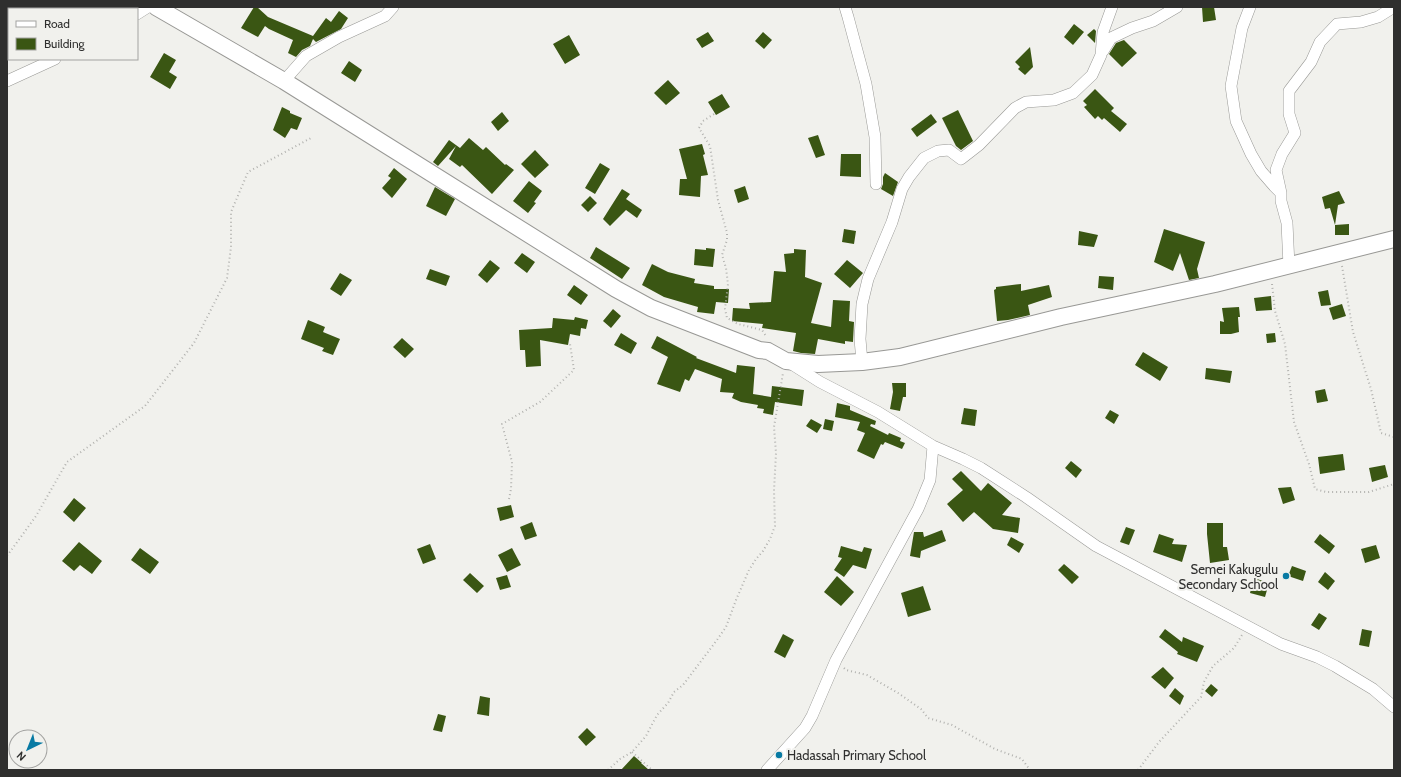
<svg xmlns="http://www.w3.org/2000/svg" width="1401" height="777" font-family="Cabin,sans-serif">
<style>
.building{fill:#3a5613}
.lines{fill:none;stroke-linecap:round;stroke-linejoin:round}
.street-casing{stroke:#989895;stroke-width:12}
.secondary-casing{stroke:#989895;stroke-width:18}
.path{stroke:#b2b2af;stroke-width:2;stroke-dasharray:1 3;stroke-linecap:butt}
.street{stroke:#fff;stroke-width:11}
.secondary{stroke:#fff;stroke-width:16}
.poi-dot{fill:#087aa3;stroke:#f1f1ed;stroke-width:1.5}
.labels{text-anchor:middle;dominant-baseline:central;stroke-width:4;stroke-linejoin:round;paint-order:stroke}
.poi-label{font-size:13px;fill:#2f2f2e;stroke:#f1f1ed;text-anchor:end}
</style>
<rect width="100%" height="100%" fill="#f1f1ed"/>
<path class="building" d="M254 7H257L268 17 313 36 326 18 331 22 339 11 348 18 341 29 316 42 313 39 310 46 302 50 296 57 288 53 293 40 269 29 265 26 258 37 241 28Z
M1202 7H1214L1216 20 1203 22Z
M1074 24 1084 32 1073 45 1064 37Z
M1094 29 1096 31 1095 43 1087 35Z
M708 32 714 41 702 48 696 39Z
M763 32 772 40 764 49 755 41Z
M569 35 580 55 565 64 553 44Z
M1124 40 1137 53 1122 67 1109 54 1116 43Z
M1030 47 1033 67 1025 75 1018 69 1020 67 1015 62Z
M164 53 176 60 169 72 177 77 170 89 150 77Z
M349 61 362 70 355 82 341 73Z
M668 80 680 93 666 105 654 93Z
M1095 89 1114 108 1111 111 1127 124 1120 132 1104 118 1102 120 1098 116 1095 119 1084 107 1087 105 1083 101Z
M722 94 730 107 716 115 708 102Z
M282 107 290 111V113L302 118 297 130 291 128 285 138 273 130Z
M958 110 973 141 961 150 956 146 942 118Z
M502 112 509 121 498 131 491 122Z
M931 114 937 122 917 137 911 129Z
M818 135 825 155 816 158 808 138Z
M469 138 483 150 486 147 505 165 506 164 514 170 492 194 462 165 460 167 449 159 456 146 438 166 433 162 449 140 460 148Z
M702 144 705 154 703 155 708 175 701 176 700 197 679 195 680 179H687L679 149Z
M535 150 549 165 535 178 521 164Z
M841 154H861V177L840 176Z
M600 163 610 169 595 194 585 188Z
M394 168 407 179 392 198 382 188 391 178 388 176Z
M885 173 898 182 893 196 881 189 883 184V177Z
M529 181 542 191 534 202 536 203 528 213 513 201Z
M745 186 749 199 738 203 734 190Z
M435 187 455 199 446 216 426 206Z
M622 189 630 194 626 199 642 210 637 218 626 210 610 226 603 219Z
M1339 191 1345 203 1338 205 1335 225 1349 224V235H1335V225L1330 208 1325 209 1322 197Z
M590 196 597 203 588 212 581 205Z
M844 229 856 231 854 244 842 242Z
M1164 229 1205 242 1197 269 1199 278 1189 280 1180 253 1173 271 1154 262Z
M1079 231 1098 235 1094 247 1078 245Z
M596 247 630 268 622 279 590 258Z
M706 248 715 249 713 267 694 265 695 249 706 250Z
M794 249 806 250 805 277 822 283 811 323 831 327 833 300 850 301 849 321 854 322 853 342 845 341V344L818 339 815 354 801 353 793 351 796 333 762 328 763 324 732 321 733 308 750 309 749 303 771 302 774 271 786 272 784 254 794 253Z
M522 253 535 262 527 273 514 263Z
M490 260 500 268 487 283 478 275Z
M847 260 863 273 850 288 834 274Z
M652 264 668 272 695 279 694 283 714 286V289H729L728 303 716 302 714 314 697 312 698 307 664 297 642 285Z
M430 269 450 276 446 286 426 279Z
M340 273 352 280 341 296 330 289Z
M1099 276 1114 277 1113 290 1098 288Z
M1021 284V291L1049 285 1052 297 1028 305 1030 315 1008 320 997 321 994 290 996 289V287Z
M574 285 588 295 581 305 567 295Z
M1328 290 1331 305 1321 306 1318 292Z
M1271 296 1272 310 1256 311 1254 298Z
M1342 304 1346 316 1333 320 1329 308Z
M1239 307 1240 317H1238L1239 332 1231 334H1220V321L1224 322 1222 308Z
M613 309 621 316 611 328 603 321Z
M575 317 588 320 586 329 581 328 580 336 570 334 568 345 540 340 541 366 526 367 525 350H520L519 330 552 328 553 318 574 320Z
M308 320 325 327 323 332 340 339 333 355 322 351 324 348 301 339Z
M621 333 637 343 631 354 614 345Z
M1275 333 1276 342 1267 343 1266 334Z
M657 336 697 357 696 358 736 373 737 365 755 367 753 394 771 397 772 386 804 390 802 406 775 402 773 415 763 413 764 409 757 408 758 405 741 402 732 398 734 393 720 392 722 379 695 369 689 381 685 379 680 392 657 384 668 357 651 348Z
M402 338 414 349 405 358 393 347Z
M1143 352 1168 367 1160 381 1135 365Z
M1206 368 1232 371 1230 383 1205 379Z
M892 383H906V397H903L900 411 890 409 893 392Z
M1325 389 1328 401 1317 403 1315 391Z
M837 403 850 406V410L876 421 875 425 871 424 870 426 888 435 889 433 901 438 900 441 905 443 902 449 885 442 883 445 881 444 874 459 857 451 865 433 857 430 860 422 835 417Z
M964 408 977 410 975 426 961 424Z
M1110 410 1119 415 1114 424 1105 418Z
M811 419 822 425 817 433 806 426Z
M825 419 834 421 832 431 823 429Z
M1343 454 1345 470 1320 474 1318 457Z
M1071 461 1082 470 1076 478 1065 468Z
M1385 465 1388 477 1372 482 1369 468Z
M961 471 981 491 988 483 1012 503 1002 515 1020 518 1018 533 993 529 974 512 963 522 947 504 963 490 952 479Z
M1291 487 1295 500 1283 504 1278 488Z
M74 498 86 508 74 522 63 512Z
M511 505 514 517 500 521 497 508Z
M532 522 537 536 525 540 520 527Z
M1207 523H1223V547H1227L1229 560 1210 563 1207 534Z
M1126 527 1135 530 1129 545 1120 542Z
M942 530 946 541 921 551 920 558 910 556 914 532H923L924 537Z
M1159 534 1174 539 1172 544 1187 545 1182 562 1153 552Z
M1320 534 1335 546 1329 554 1314 542Z
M1011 537 1024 544 1019 553 1007 545Z
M79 542 102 561 92 574 80 565 74 571 62 561Z
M430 544 436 559 423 564 417 549Z
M1376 545 1380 558 1365 563 1361 549Z
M841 546 862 552 864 547 872 549 866 569 853 565 844 577 834 570 842 558 838 557Z
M140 548 159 562 150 574 131 560Z
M512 548 521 565 507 572 498 555Z
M1064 564 1079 577 1072 584 1058 570Z
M1292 566 1306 571 1303 581 1288 576Z
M1325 572 1335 581 1328 590 1318 582Z
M470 573 484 586 477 593 463 580Z
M507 575 511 587 500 590 496 578Z
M837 576 854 592 841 606 824 592Z
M1254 578 1269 583 1265 597 1250 593Z
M923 586 931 610 908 617 901 593Z
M1319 613 1327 618 1319 630 1311 625Z
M1165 629 1182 642 1183 637 1204 646 1197 662 1177 654 1178 652 1159 637Z
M1362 629 1372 631 1369 647 1359 645Z
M783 634 794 640 785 658 774 652Z
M1163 667 1174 678 1165 689 1151 677Z
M1211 684 1218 690 1212 697 1205 691Z
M1175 688 1184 696 1180 705 1169 696Z
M480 696 490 698 489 716 477 714Z
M438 714 446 716 442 732 433 730Z
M587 728 596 737 586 746 578 737Z
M634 756 642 763H641L649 770H621Z"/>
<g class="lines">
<defs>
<path id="street" d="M845 7 848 17 866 84 875 137 876 184
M1250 7 1242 28 1231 86 1236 121 1251 154 1261 171 1274 186 1281 193V201L1287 223 1289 266
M137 14 148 7
M1103 51 1111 38 1132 28 1153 21 1177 7
M7 81 55 59
M284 81 306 56 339 37 385 16 393 7
M1281 193 1276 170 1282 154 1295 133 1289 114V91L1311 62 1320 42 1337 24 1361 22 1378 17 1394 7
M862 362 860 339 862 304 868 279 892 222 902 189 909 177 924 158 938 151 949 150 961 159 979 145 1015 108 1026 102 1054 100 1073 93 1092 75 1101 55 1103 32 1112 7
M790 363 820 382 878 412 933 446 963 459 981 468 1026 497 1096 546 1281 644 1317 657 1335 666 1373 689 1394 707
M767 770 805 728 812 716 836 660 918 509 930 480 933 446"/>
<path id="secondary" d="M156 7 284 81 616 289 651 308 759 350 768 351 786 361 818 364 862 362 900 357 1061 317 1215 284 1394 239"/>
</defs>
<use href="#street" class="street-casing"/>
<use href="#secondary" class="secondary-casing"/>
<path class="path" d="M714 114 703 121 699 128 710 146 718 200 727 233V240L722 255 726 268 728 284 725 309 727 318 738 324 762 330 766 336
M1342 266 1353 332 1371 389 1381 433 1394 437
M1272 284 1275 311 1285 344 1294 422 1309 464 1315 489 1326 492H1369L1394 484
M509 499 511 489 512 462 502 424 540 402 574 370 570 344
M7 556 36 516 67 462 145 406 194 343 227 278 231 247V212L248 172 311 138
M844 668 846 670 867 675 898 693 921 709 928 718 952 725 995 749 1022 759 1030 770
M632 752 652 770
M608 770 620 759 632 752 646 736 657 715 668 703 674 692 683 685 717 640 726 627 736 600 749 570 756 559 763 551 770 539 775 526 774 491 776 453 774 427 783 373
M1138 770 1159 742 1201 697 1204 682 1213 666 1234 648 1242 635"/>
<use href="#street" class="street"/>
<use href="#secondary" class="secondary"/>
</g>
<g class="poi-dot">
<circle cx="1286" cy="576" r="4"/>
<circle cx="779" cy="755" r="4"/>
</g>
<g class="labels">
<g class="poi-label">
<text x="1278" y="569">Semei Kakugulu<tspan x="1278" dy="15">Secondary School</tspan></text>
<text x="787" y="755" text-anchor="start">Hadassah Primary School</text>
</g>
</g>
<rect width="1401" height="777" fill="none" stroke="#2f2f2e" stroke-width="16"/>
<rect x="8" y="8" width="130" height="52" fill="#f1f1ed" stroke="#a3a3a1"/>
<rect x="16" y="21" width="20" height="6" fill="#ffffff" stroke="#a3a3a1"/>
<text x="44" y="28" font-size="12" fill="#2f2f2e">Road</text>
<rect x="16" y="38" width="20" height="12" fill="#3a5613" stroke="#a3a3a1"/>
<text x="44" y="48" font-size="12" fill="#2f2f2e">Building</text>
<g transform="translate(28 749) rotate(223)"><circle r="19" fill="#f1f1ed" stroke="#a3a3a1"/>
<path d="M0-3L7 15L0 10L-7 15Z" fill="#087aa3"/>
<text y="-6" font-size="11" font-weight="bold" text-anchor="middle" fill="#2f2f2e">N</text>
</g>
</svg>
